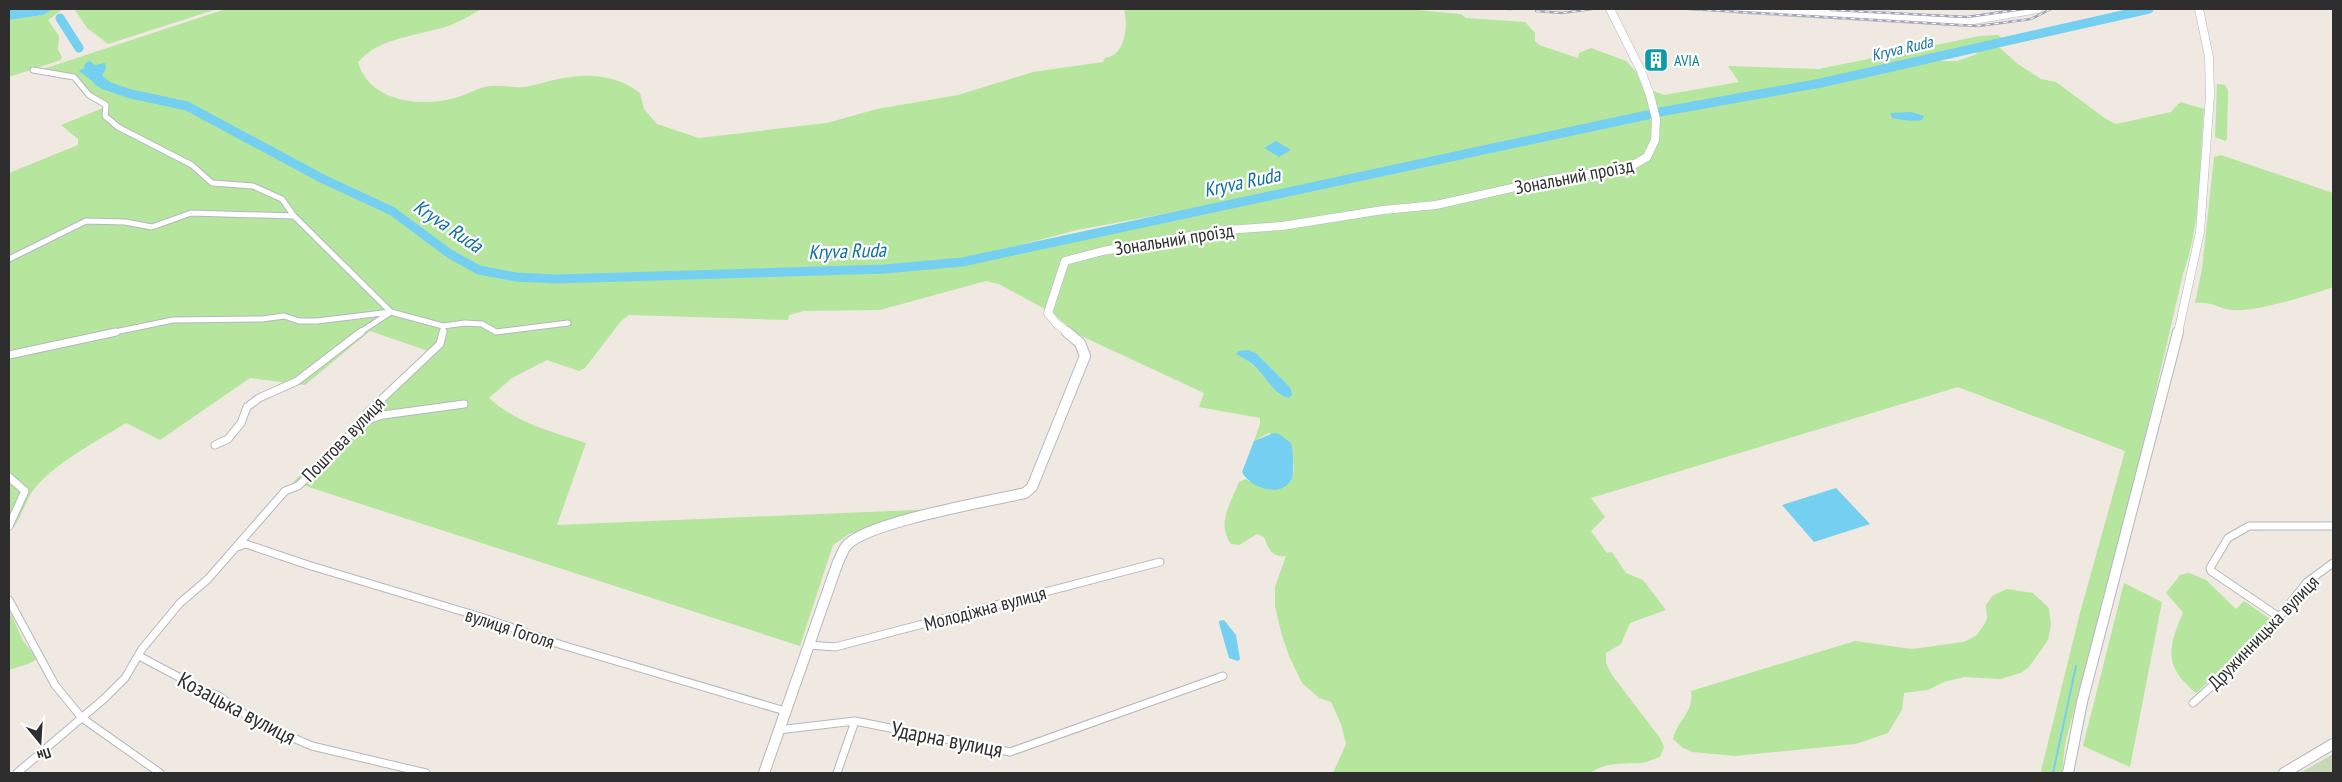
<svg xmlns="http://www.w3.org/2000/svg" width="2342" height="782" font-family="'PT Sans Narrow',sans-serif">
<style>
.green{fill:#b6e59e;fill-rule:evenodd}
.cemetery{fill:#c8d9b8}
.water{fill:#75cff0}
.lines{fill:none;stroke-linecap:round;stroke-linejoin:round}
.stream{stroke:#75cff0;stroke-width:2}
.river{stroke:#75cff0;stroke-width:9}
.street-far1-casing{stroke:#b4b7c1;stroke-width:7}
.street-casing{stroke:#b4b7c1;stroke-width:9}
.secondary-far1-casing{stroke:#b4b7c1;stroke-width:9}
.secondary-casing{stroke:#b4b7c1;stroke-width:12}
.street-far1{stroke:#fff;stroke-width:5}
.street{stroke:#fff;stroke-width:7}
.secondary-far1{stroke:#fff;stroke-width:8}
.secondary{stroke:#fff;stroke-width:10}
.rail-casing{stroke:#a3a6b8;stroke-width:2.5}
.rail{stroke:#fff;stroke-width:1;stroke-dasharray:4.5;stroke-linecap:butt}
.labels{text-anchor:middle;dominant-baseline:central;stroke-width:4.5;stroke-linejoin:round;paint-order:stroke}
.far-water-label{font-size:16px;font-style:italic;fill:#0d6fa3;stroke:#fff}
.far-culture-label{font-size:16px;fill:#0d838f;stroke:#fff;text-anchor:start}
.street-label{font-size:19px;fill:#2e2e2e;stroke:#fff}
.water-label{font-size:20px;font-style:italic;fill:#0d6fa3;stroke:#fff}
.near-street-label{font-size:22px;fill:#2e2e2e;stroke:#fff}
</style>
<rect width="100%" height="100%" fill="#efe9e1"/>
<path class="green" d="M54 9H63L48 20 59 36 58 50 62 57 61 60 9 77V20L43 15Z
M79 9H217L108 44 87 28 75 10Z
M226 9H482C472 14 461 21 451 25 420 36 381 36 358 62 369 103 424 108 458 97 468 94 479 87 490 86 501 85 513 88 524 87 534 86 544 82 554 80 585 73 614 73 640 93L644 109 657 124 699 138 827 123 877 109 958 95 1033 72 1103 62 1105 58C1126 55 1128 26 1124 9H1406L1461 14 1466 18 1525 22 1535 33V41L1539 45 1578 58 1579 53 1591 48 1626 61 1637 73 1643 87 1664 95 1739 82 1728 66 1819 69 1980 36 1998 35 2004 40 1885 67 1888 70 1929 61H1957L1977 54 1975 51 1995 47 2000 48 2018 64 2041 79 2056 82 2106 119 2116 124 2171 112 2180 102 2204 109C2199 164 2202 222 2183 274L2137 472 2065 744 2062 773H2042L2041 771 2080 613 2125 451 1958 387 1591 498 1605 517 1591 531 1607 553 1612 552 1626 573 1643 580 1666 610 1630 623 1621 644 1606 653V663L1612 675 1660 738 1664 747 1660 757C1654 759 1647 762 1641 763 1621 764 1606 762 1590 773H1333L1346 744 1341 724 1331 702 1319 698 1302 683 1289 656 1281 632 1275 606V587L1286 556C1273 558 1268 549 1264 537L1257 534 1239 545 1231 544C1216 523 1231 503 1239 482L1246 479C1262 490 1289 497 1294 470 1295 464 1291 459 1292 451L1269 433 1254 441 1260 424V418L1199 407 1204 393 1077 334 1052 313 999 284 986 281 880 310 804 311 789 315 788 320 629 315 621 321 585 368 579 371 547 360 512 378 489 398C516 423 552 432 586 443L557 525 938 509 849 534 833 545 800 646 293 482 431 352 370 331 305 385 250 378 160 440 126 423C96 442 52 464 32 492 25 503 22 515 14 527L9 526V173L78 145V139L61 125 108 106V103L104 100 93 98 75 79 40 70ZM1185 210 1187 217 1068 240 1037 250 997 258 989 253 1077 230ZM1249 350 1257 354 1290 387 1279 394C1266 378 1255 364 1237 354Z
M2217 84 2225 85 2228 90 2227 139 2225 141 2215 137Z
M2221 155 2333 193V287C2311 295 2253 313 2232 310 2216 308 2213 301 2195 303L2202 269 2214 157Z
M2189 573 2206 580 2236 609 2244 601 2270 619 2258 637 2196 693C2163 665 2168 649 2183 612L2166 593 2180 575Z
M2124 583 2162 602 2130 767 2083 746Z
M2007 589 2033 593 2049 608 2051 626 2048 640 2029 667 2021 673 2000 679 1964 677 1944 682 1928 690 1904 693 1902 710 1888 733 1856 744 1735 756 1692 752 1683 748 1673 739C1678 719 1694 713 1691 691L1855 641 1912 649 1963 642 1976 636 1984 625 1987 619 1986 605 1992 596Z
M9 609 22 639 37 659 28 664 9 670Z"/>
<path class="cemetery" d="M2333 754V773H2300Z"/>
<path class="water" d="M9 9H54L43 15 9 20Z
M105 63 106 68 102 76 117 87V88L103 89 79 71 86 67Z
M1912 112 1924 116 1922 120C1912 122 1902 120 1892 118L1890 113Z
M1276 141 1291 150 1279 157 1264 148Z
M1249 350 1257 354 1290 387 1292 395 1289 398C1275 395 1268 380 1259 371 1253 363 1245 359 1236 354L1239 351Z
M1274 433 1279 434 1291 443C1293 450 1295 474 1291 480 1280 499 1249 487 1242 472L1254 441Z
M1836 488 1870 524 1814 542 1782 505Z
M1224 620 1236 635 1240 659 1238 661 1229 658 1219 623V621Z"/>
<g class="lines">
<path class="stream" d="M2053 773 2076 666"/>
<path class="river" d="M60 18 79 48
M89 66 97 80 104 85 131 94 187 106 323 179 392 211 450 254 479 270 516 277 555 279 885 269 962 262 1647 115
M1660 112 1821 83 2149 9"/>
<defs>
<path id="street-far1" d="M33 70 74 77 89 95 106 105 105 116 118 127 192 165 212 183 253 186 282 199 294 216 391 312 443 326 465 323 482 324 496 332 568 323
M9 259 86 221 125 222 152 227 191 213 294 216
M443 326V333
M110 333 173 320 262 319 284 316 299 321H317L391 312 359 333"/>
<path id="street" d="M9 355 116 332
M364 421 383 415 464 404
M215 445 228 439 241 423 247 407 259 398 297 381 361 332
M9 477 25 491 9 526
M237 547 246 544 308 565 481 617 562 645 785 711
M9 600 55 685 82 718 160 773
M2279 617 2211 571 2210 568 2228 538 2249 526H2333
M809 645 835 647 1160 562
M139 656 207 692 217 695 256 722 312 746 426 773
M2193 703 2234 666 2276 621 2307 582 2333 563
M778 730 855 721 1010 752 1223 676
M17 773 105 698 125 678 142 649 180 603 208 579 285 491 298 486 364 421 366 414 440 344 443 332
M837 773 855 721"/>
<path id="secondary-far1" d="M1737 9 1962 22 2038 9
M1069 333 1057 324 1048 313 1065 261 1103 251 1226 230 1282 226 1383 210 1436 205 1547 180 1628 168 1647 157 1655 140 1656 119 1650 95 1641 71 1610 9
M2178 333 2200 232 2210 95 2209 57 2199 9"/>
<path id="secondary" d="M764 773 838 562C841 557 843 549 847 545 868 522 990 501 1025 493L1032 487 1085 356 1080 343 1067 332
M2068 773 2082 702 2178 332
M2284 773 2333 744"/>
</defs>
<use href="#street-far1" class="street-far1-casing"/>
<use href="#street" class="street-casing"/>
<use href="#secondary-far1" class="secondary-far1-casing"/>
<use href="#secondary" class="secondary-casing"/>
<use href="#street-far1" class="street-far1"/>
<use href="#street" class="street"/>
<use href="#secondary-far1" class="secondary-far1"/>
<use href="#secondary" class="secondary"/>
<defs>
<path id="rail" d="M1508 9H1511
M1689 9 1978 26 2031 19 2051 9
M1832 10 1967 17 2024 9
M1536 11 1562 13 1592 9"/>
</defs>
<use href="#rail" class="rail-casing"/>
<use href="#rail" class="rail"/>
</g>
<defs>
<symbol id="building-square" viewBox="-11 -11 22 22"><rect x="-9" y="-9" width="18" height="18" rx="4" fill="#0f9aa8" stroke="#fff"/><path d="M-4-6H4V6H1V3H-1V6H-4ZM-2.5-4.3h1.7v1.8h-1.7ZM.8-4.3h1.7v1.8H.8ZM-2.5-1h1.7V.8h-1.7ZM.8-1h1.7V.8H.8Z" fill="#fff"/></symbol>
</defs>
<g fill-rule="evenodd">
<use href="#building-square" x="1642" y="46" width="28" height="28"/>
</g>
<g class="labels">
<g class="far-water-label">
<text transform="translate(1902 48) rotate(-13)">Kryva Ruda</text>
</g>
<g class="far-culture-label">
<text x="1674" y="60">AVIA</text>
</g>
<g class="street-label">
<text transform="translate(1574 176) rotate(-11)">Зональний проїзд</text>
<text transform="translate(1174 239) rotate(-9)">Зональний проїзд</text>
<text transform="translate(343 439) rotate(-46)">Поштова вулиця</text>
<text transform="translate(985 608) rotate(-15)">Молодіжна вулиця</text>
<text transform="translate(510 628) rotate(18)">вулиця Гоголя</text>
<text transform="translate(2263 632) rotate(-46)">Дружинницька вулиця</text>
</g>
<g class="water-label">
<text transform="translate(1242 182) rotate(-12)">Kryva Ruda</text>
<text transform="translate(448 226) rotate(34)">Kryva Ruda</text>
<text transform="translate(847 251) rotate(-2)">Kryva Ruda</text>
</g>
<g class="near-street-label">
<text transform="translate(237 708) rotate(28)">Козацька вулиця</text>
<text transform="translate(947 739) rotate(11)">Ударна вулиця</text>
</g>
</g>
<rect width="2342" height="782" fill="none" stroke="#2e2e2e" stroke-width="20"/>
<g transform="translate(40 742) rotate(162)" stroke="#ffffff" stroke-width="4" paint-order="stroke">
<path d="M0-4L9 19L0 12L-9 19Z" fill="#2e2e2e"/>
<text y="-8" font-size="14" font-weight="bold" text-anchor="middle" fill="#2e2e2e">Пн</text>
</g>
</svg>
